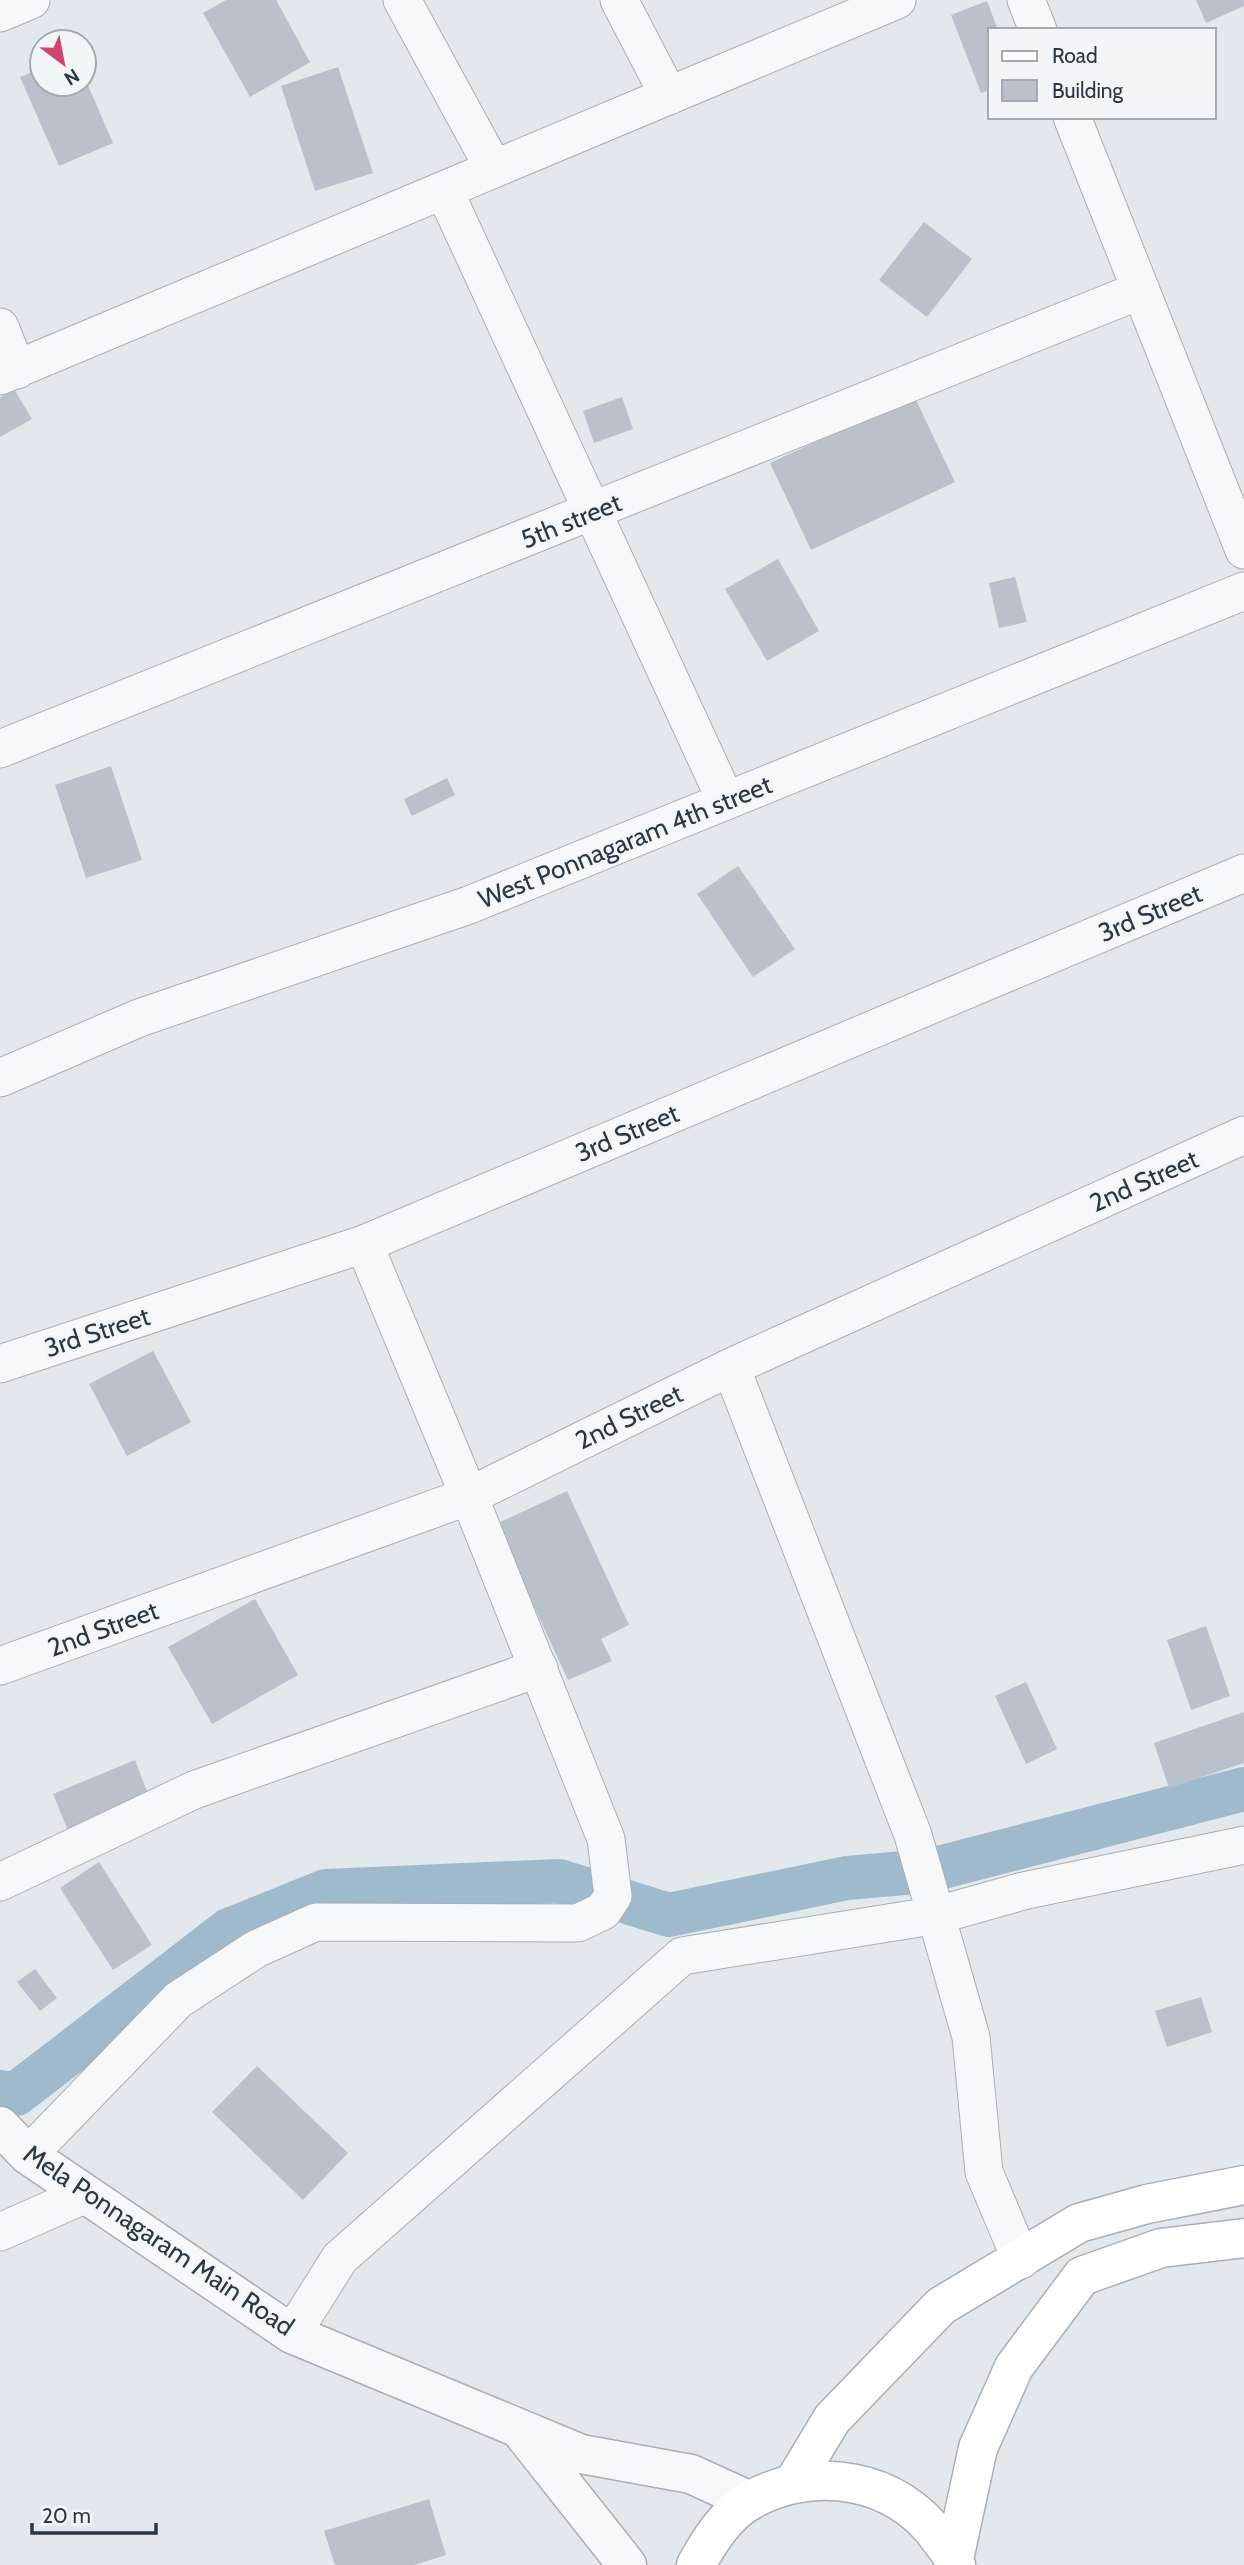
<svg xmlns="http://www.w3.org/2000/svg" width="1244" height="2565" font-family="Cabin,sans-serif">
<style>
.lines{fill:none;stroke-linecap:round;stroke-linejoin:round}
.canal{stroke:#9ebacc;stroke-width:44}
.building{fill:#bac1ca}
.minor-casing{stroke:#a8afb7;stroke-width:39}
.tertiary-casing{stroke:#a8afb7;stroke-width:41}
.secondary-casing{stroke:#a8afb7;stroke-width:41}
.minor{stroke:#f6f8fa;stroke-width:37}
.tertiary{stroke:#f6f8fa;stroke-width:38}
.secondary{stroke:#fff;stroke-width:38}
.labels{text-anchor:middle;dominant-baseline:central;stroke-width:5;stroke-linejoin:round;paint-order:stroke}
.street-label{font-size:26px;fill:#2a3745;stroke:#f3f6f9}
</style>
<rect width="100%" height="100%" fill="#e3e8ec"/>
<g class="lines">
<path class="canal" d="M0 2092 16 2094 229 1930 326 1891 559 1881 669 1915 847 1878 927 1871 1244 1789"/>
</g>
<path class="building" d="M226 0H276L310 62 250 97 203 13Z
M1196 0H1244V6L1206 23Z
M987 1 998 30H990V90L981 93 951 15Z
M338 67 373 173 315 191 281 86Z
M42 68V84H84V76L113 143 59 166 20 77Z
M924 222 972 259 927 317 879 280Z
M14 389 32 419 0 437V398Z
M914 396 955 482 811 550 770 463Z
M622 397 633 429 594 443 583 411Z
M778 559 819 631 767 661 725 589Z
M1015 577 1027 622 999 628 989 583Z
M111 766 142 860 86 878 55 785Z
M447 778 455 795 412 816 404 799Z
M738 866 795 949 753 977 697 894Z
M153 1351 191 1422 127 1456 89 1384Z
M567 1491 629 1625 601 1639 612 1661 568 1680 496 1524Z
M255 1599 298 1675 212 1724 168 1647Z
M1206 1626 1230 1696 1191 1710 1167 1640Z
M1026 1682 1057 1749 1026 1764 995 1696Z
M1244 1712V1763L1169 1788 1154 1743Z
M135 1760 152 1805 71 1838 53 1794Z
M99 1862 152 1945 113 1970 60 1888Z
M35 1969 57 1998 40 2011 17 1982Z
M1201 1997 1212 2032 1167 2047 1155 2011Z
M257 2066 348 2153 303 2200 212 2112Z
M429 2499 446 2555 414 2565H335L324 2531Z"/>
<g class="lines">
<defs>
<path id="minor" d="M402 0 494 169
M619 0 669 96
M1026 0 1038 30
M0 13 31 0
M1072 117 1244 550
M444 190 726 801
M0 327 17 370
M0 376 897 0
M0 749 1141 290
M0 1078 139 1018 469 905 1244 591
M0 1364 364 1244 1244 873
M731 1367 913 1835 971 2037 984 2172 1021 2260
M0 1666 469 1496 731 1367 1244 1135
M0 1882 194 1790 539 1668
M28 2155 178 2000 256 1949 316 1922 578 1923 603 1911 613 1896 606 1839 469 1496 364 1244
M0 2232 86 2194
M292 2334 340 2258 682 1956 938 1915 1023 1891 1244 1845"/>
<path id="tertiary" d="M0 2126 28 2155 292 2334 581 2454 691 2474 750 2501
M521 2431 627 2565"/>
<path id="secondary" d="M794 2482 832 2419 941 2306 1079 2223 1147 2204 1244 2185
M954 2559 978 2448 1014 2367 1082 2276 1161 2248 1244 2238
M696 2565C710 2540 726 2514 751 2500 814 2465 897 2478 939 2538 945 2546 953 2555 956 2565"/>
</defs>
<use href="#minor" class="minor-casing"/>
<use href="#tertiary" class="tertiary-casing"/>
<use href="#secondary" class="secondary-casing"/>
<use href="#minor" class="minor"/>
<use href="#tertiary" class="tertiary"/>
<use href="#secondary" class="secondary"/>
</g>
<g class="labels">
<g class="street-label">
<text transform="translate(571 521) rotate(-22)">5th street</text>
<text transform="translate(625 842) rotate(-22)">West Ponnagaram 4th street</text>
<text transform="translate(1150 913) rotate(-23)">3rd Street</text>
<text transform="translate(627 1133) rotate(-23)">3rd Street</text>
<text transform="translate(1144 1181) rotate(-24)">2nd Street</text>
<text transform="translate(97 1332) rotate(-18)">3rd Street</text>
<text transform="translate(629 1417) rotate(-26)">2nd Street</text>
<text transform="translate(103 1629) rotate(-20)">2nd Street</text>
<text transform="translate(159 2240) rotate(34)">Mela Ponnagaram Main Road</text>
</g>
</g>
<rect x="988" y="28" width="228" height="91" fill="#f3f6f9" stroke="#a3aab1" stroke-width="2"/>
<rect x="1002" y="51" width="35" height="10" fill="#ffffff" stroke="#a3aab1" stroke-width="2"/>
<text x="1052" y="63" font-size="21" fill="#2a3745">Road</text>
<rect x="1002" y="80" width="35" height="21" fill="#bac1ca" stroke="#a3aab1" stroke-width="2"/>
<text x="1052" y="98" font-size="21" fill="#2a3745">Building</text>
<g transform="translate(63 63) rotate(148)"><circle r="33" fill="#f3f6f9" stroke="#a3aab1" stroke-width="2"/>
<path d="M0-5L12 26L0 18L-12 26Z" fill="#d2466d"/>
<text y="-10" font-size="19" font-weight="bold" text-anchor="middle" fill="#2a3745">N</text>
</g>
<path d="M32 2523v10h124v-10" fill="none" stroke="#2a3745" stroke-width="3.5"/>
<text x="42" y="2523" font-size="21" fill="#2a3745" stroke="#f3f6f9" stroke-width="5" paint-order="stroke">20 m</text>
</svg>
